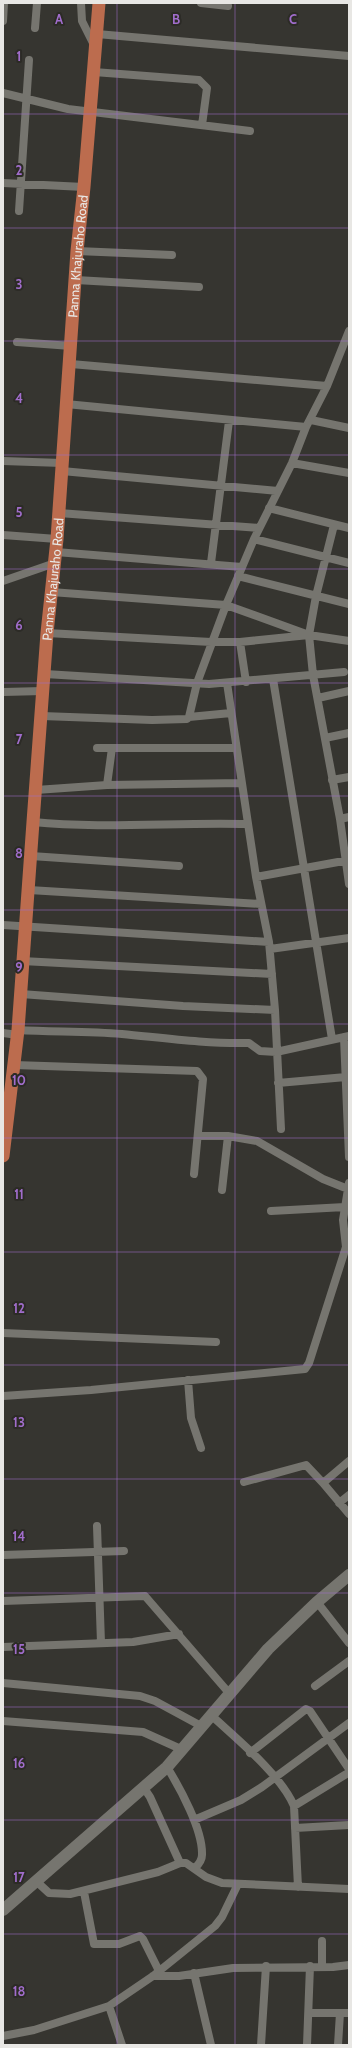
<svg xmlns="http://www.w3.org/2000/svg" width="352" height="2048" font-family="Cabin,sans-serif">
<style>
.lines{fill:none;stroke-linecap:round;stroke-linejoin:round}
.street{stroke:#76756f;stroke-width:8}
.secondary{stroke:#76756f;stroke-width:12}
.primary{stroke:#bc6c4e;stroke-width:13}
.grid{fill:none;stroke:#a16dcc;stroke-width:1;stroke-opacity:0.55}
.labels{text-anchor:middle;dominant-baseline:central;stroke-width:4;stroke-linejoin:round;paint-order:stroke}
.street-label{font-size:13px;fill:#e8e7e4;stroke:#2c2b26}
.grid-label{font-size:13px;text-anchor:middle;font-weight:bold;fill:#a16dcc;stroke:#2c2b26;stroke-width:4;stroke-linejoin:round;paint-order:stroke}
</style>
<rect width="100%" height="100%" fill="#363530"/>
<g class="lines">
<path class="street" d="M81 3 82 21 94 45
M201 3 228 6
M3 21 4 3
M35 28 37 3
M97 34 349 56
M94 72 199 80 207 88 202 125
M3 93 68 109 250 131
M3 183 84 187
M19 211 29 60
M77 251 172 255
M76 280 199 287
M17 342 71 346
M71 364 327 386
M66 404 306 427
M311 420 349 428
M3 461 62 463
M292 463 349 473
M62 471 278 491
M269 508 349 528
M59 513 259 528
M3 535 57 539
M254 539 349 563
M56 552 242 567
M211 563 229 421
M238 576 349 604
M3 581 55 563
M51 592 226 605 309 635 349 641
M47 633 211 642H240L309 635 316 596 334 525
M309 635 313 675 340 819 349 884
M240 642 246 682
M45 674 209 684 344 672
M273 679 332 1039
M227 683 256 877 269 942 275 1010 281 1129
M3 692 43 691
M318 698 349 691
M42 716 152 720 187 719 189 717 197 683 226 605 254 539 292 463 306 427 327 386 349 331
M189 717 231 713
M325 738 349 733
M97 748H236
M332 780 349 777
M107 785 112 748
M36 790 107 785 242 783
M340 819 349 817
M33 822C103 829 176 822 247 824
M31 856 179 866
M256 877 349 860
M29 890 261 904
M3 925 269 942
M270 949 349 938
M22 961 272 974
M21 994 183 1006 275 1010
M18 1030C53 1032 88 1031 122 1034 164 1038 206 1044 249 1043L260 1051 276 1052 349 1036
M3 1033 18 1035
M344 1037 349 1157
M14 1065 197 1071 203 1079 194 1174
M278 1083 346 1077
M198 1136H228L257 1141 323 1179 348 1189
M222 1190 228 1136
M271 1211 345 1207
M346 1247 343 1220 349 1183
M3 1333 216 1342
M188 1380 191 1418 201 1448
M3 1396 91 1390 305 1369 309 1363 346 1247H349
M349 1461 323 1483 349 1514
M244 1482 306 1465 323 1483
M339 1503 349 1495
M97 1526 101 1643
M3 1555 124 1551
M3 1601 145 1596 229 1693
M317 1602 349 1643
M3 1647 133 1642 179 1634
M3 1683 140 1696 155 1701 203 1727
M315 1686 349 1661
M212 1716C237 1739 281 1775 294 1806L298 1887
M3 1721 143 1732 183 1750
M250 1753 306 1709 310 1711 349 1769
M167 1767C180 1788 203 1830 202 1855 202 1860 199 1864 195 1868
M144 1788 150 1797 180 1863
M294 1806 348 1773 349 1769
M194 1820 241 1800 262 1787 349 1723
M295 1828 349 1825
M36 1881 49 1893 70 1894 158 1872 180 1863H186L206 1877 222 1883 349 1889
M84 1892 94 1944H119L140 1936 143 1939 159 1971
M322 1967V1941
M194 1973 211 2045
M153 1976H179L233 1968 333 1967 349 1965
M109 2006 122 2045
M309 2013H349
M3 2036 34 2030 109 2006 153 1976 215 1926 222 1917 238 1884
M261 2045 266 1966
M307 2045 310 1966
M338 2045 340 2013"/>
<path class="secondary" d="M3 1910 167 1767 268 1649 317 1602 349 1575"/>
<path class="primary" id="s1" d="M3 1156 18 1030 33 822 47 633 57 539 77 251 84 187 99 3"/>
</g>
<path class="grid" d="M117 3V2045M235 3V2045M3 114H349M3 228H349M3 341H349M3 455H349M3 569H349M3 683H349M3 796H349M3 910H349M3 1024H349M3 1138H349M3 1252H349M3 1365H349M3 1479H349M3 1593H349M3 1707H349M3 1820H349M3 1934H349"/>
<g class="labels">
<g class="street-label">
<text stroke="none"><textPath href="#s1" startOffset="903">Panna Khajuraho Road</textPath></text>
<text stroke="none"><textPath href="#s1" startOffset="579">Panna Khajuraho Road</textPath></text>
</g>
</g>
<g class="grid-label">
<text x="59" y="24">A</text>
<text x="176" y="24">B</text>
<text x="293" y="24">C</text>
<text x="19" y="61">1</text>
<text x="19" y="175">2</text>
<text x="19" y="289">3</text>
<text x="19" y="403">4</text>
<text x="19" y="517">5</text>
<text x="19" y="630">6</text>
<text x="19" y="744">7</text>
<text x="19" y="858">8</text>
<text x="19" y="972">9</text>
<text x="19" y="1085">10</text>
<text x="19" y="1199">11</text>
<text x="19" y="1313">12</text>
<text x="19" y="1427">13</text>
<text x="19" y="1541">14</text>
<text x="19" y="1654">15</text>
<text x="19" y="1768">16</text>
<text x="19" y="1882">17</text>
<text x="19" y="1996">18</text>
</g>
<rect width="352" height="2048" fill="none" stroke="#e8e7e4" stroke-width="8"/>
</svg>
